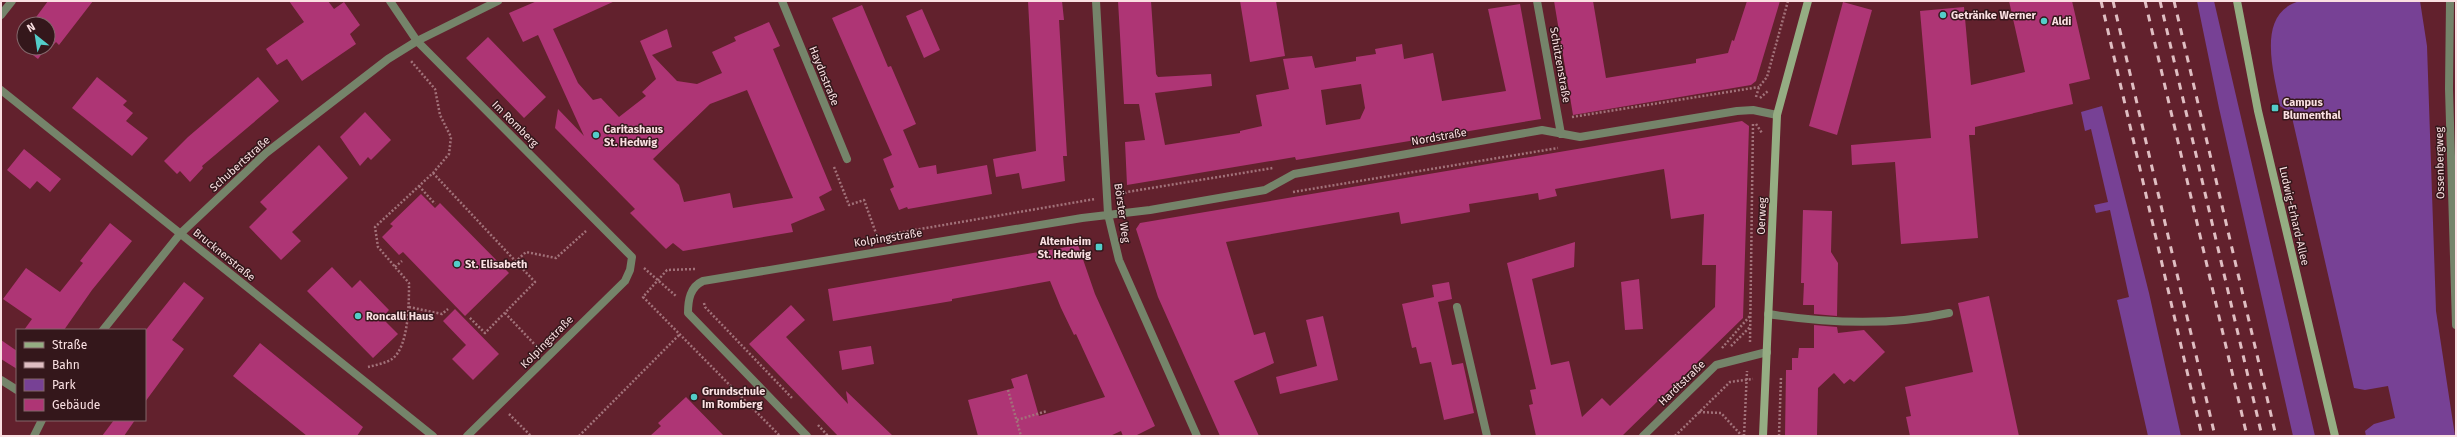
<svg xmlns="http://www.w3.org/2000/svg" width="2457" height="437" font-family="'Fira Sans',sans-serif">
<style>
.green{fill:#774195}
.building{fill:#ae3575;fill-rule:evenodd}
.lines{fill:none;stroke-linecap:round;stroke-linejoin:round}
.path{stroke:#a2727a;stroke-width:2.5;stroke-dasharray:2 2;stroke-linecap:butt}
.service{stroke:#75846a;stroke-width:8}
.minor{stroke:#75846a;stroke-width:8}
.secondary{stroke:#95ad83;stroke-width:8}
.rail{stroke:#dfbec2;stroke-width:3;stroke-dasharray:7 7;stroke-linecap:butt}
.poi-dot{fill:#53cdc9;stroke:#34171b;stroke-width:1.5}
.labels{text-anchor:middle;dominant-baseline:central;stroke-width:3;stroke-linejoin:round;paint-order:stroke}
.poi-label{font-size:11px;font-weight:bold;fill:#fae0e2;stroke:#34171b;text-anchor:start}
.street-label{font-size:11px;fill:#fae0e2;stroke:#34171b}
</style>
<rect width="100%" height="100%" fill="#62212d"/>
<path class="green" d="M2197 1H2214L2315 436H2293L2219 108Z
M2300 1H2420L2427 46 2436 311 2455 436H2366L2365 431 2374 424 2395 418 2388 386 2365 390 2354 388 2291 113 2280 106C2274 73 2255 13 2300 1Z
M2102 106 2149 293 2181 436H2148L2117 300 2129 297 2110 210 2096 213 2094 205 2108 202 2091 129 2085 131 2081 112Z"/>
<path class="building" d="M48 1H93L59 45 56 42 49 50 46 48 38 59 24 48H48V24H31Z
M289 1H328L334 9 344 2 360 25 350 34 356 44 302 81 287 59 277 65 266 49 304 22Z
M537 1H615L553 29 578 83 593 100 601 98 619 117 646 96 642 92 656 79 640 41 667 29 672 47 652 55 677 81 697 84 722 73 712 52 736 41 734 37 769 22 780 46 773 49 832 190 819 197 825 210 791 224 793 232 683 251 673 243 666 249 630 213 635 209 555 128 558 109 584 136 538 35 523 42 509 13ZM747 90 793 198 733 208 730 193 684 202 679 185 653 159 710 104Z
M1028 1H1062L1064 20H1059L1067 156H1063L1065 181 1022 189 1019 173 996 177 993 159 1036 151Z
M1118 1H1151L1156 74 1158 77 1211 74 1212 86 1155 93 1165 145 1240 133V131L1262 126 1256 95 1289 89 1283 59 1312 56 1315 68 1356 61V57L1376 54 1375 49 1402 44 1404 59 1433 53 1442 101 1506 91 1488 9 1520 4 1541 119 1296 160 1295 157 1127 185 1125 142 1145 140 1139 104H1124ZM1361 84 1365 108 1360 119 1326 125 1321 90Z
M1240 1H1276L1285 56 1250 62Z
M1554 1H1593L1606 78 1696 63V59L1728 53 1732 40 1734 41 1747 1H1780L1756 81 1751 85 1573 115Z
M2009 1H2072L2090 79 2069 84 2073 104 1975 127V135H1969L1978 238 1901 244 1895 162 1852 165 1851 145 1931 138 1920 11 1964 7 1971 85 2025 72Z
M1843 2 1872 10 1837 135 1809 126Z
M862 5 888 67 891 66 916 124 903 130 919 168 936 165 937 174 987 165 992 194 908 209 907 207 899 210 890 189 894 187 883 159 892 155 832 18Z
M922 9 940 50 924 58 906 16Z
M488 37 546 97 524 118 466 58Z
M97 77 127 101 123 105 133 113 126 121 148 138 132 156 72 108Z
M258 77 279 101 202 166 203 168 190 182 180 171 177 174 164 161 188 137Z
M365 112 391 140 371 160 368 157 360 166 340 137Z
M1742 121 1749 126 1743 318 1622 436H1536L1529 405 1533 404 1530 390 1536 389 1507 263 1575 242 1574 267 1532 279 1551 365 1569 361 1582 417 1602 398 1610 406 1715 307 1716 265H1702L1704 214 1671 219 1664 169 1555 189 1557 196 1539 200 1538 193 1469 204 1470 212 1401 224 1399 212 1226 242 1254 335 1265 332 1274 363 1234 381 1259 436H1220L1158 297 1136 229 1140 223Z
M319 145 348 178 292 232 301 241 281 260 249 227 267 209 260 202Z
M24 149 61 179 50 192 37 181 30 189 7 170Z
M421 194 435 208 440 203 509 273 465 316 403 252 399 255 382 237 393 226 390 224Z
M1803 210 1832 211 1831 252 1838 263 1837 316 1814 314V305H1803L1804 283H1801Z
M110 223 132 241 92 290 64 330H24L32 319 3 299 26 268 60 292 83 263 80 261Z
M1078 245 1095 294 1155 426 1135 436H1123L1121 431 1110 436H978L968 400 1014 388 1011 379 1027 374 1039 416 1105 397 1076 334 1074 335 1061 308 1050 281 952 299V301L833 321 828 289Z
M332 267 352 288 360 280 389 310 382 318 398 334 373 358 307 291Z
M1639 279 1643 329 1625 330 1621 282Z
M184 282 204 298 172 340 184 349 145 402V331Z
M1449 282 1452 299 1438 302 1452 365 1463 363 1474 413 1444 420 1431 362 1420 364 1416 347 1412 348 1402 304 1434 297 1432 285Z
M1989 296 2019 436H1910L1906 417 1911 416 1905 387 1973 372 1958 303Z
M791 305 805 320 786 337 848 404 846 391 893 436H838L749 344Z
M455 309 499 354 473 380 452 359 466 345 443 321Z
M1323 316 1338 380 1280 394 1276 377 1317 366 1306 320Z
M1814 325 1837 327 1838 333 1864 330 1885 352 1854 382 1850 379 1844 384 1834 373 1818 388 1817 436H1785L1786 370H1792V358H1798L1799 348H1814Z
M1 340 17 351V369L1 359Z
M260 343 363 427 357 436H307L233 376Z
M871 346 874 364 842 370 839 351Z
M686 397 724 436H650L661 426 658 423Z
M114 420H135L124 436H102Z"/>
<g class="lines">
<path class="path" d="M1756 97 1759 87 1767 77 1788 1
M1760 98 1768 91
M1572 117 1759 87
M1756 124 1762 133
M834 167 849 205 864 200 877 236
M433 173 535 282 485 333 469 317
M419 186 435 204
M1293 192 1558 148
M1121 195 1127 192 1273 168
M891 234 1095 199
M515 262 526 252 556 258 586 231
M395 267 402 261
M644 268 676 296
M695 269 667 270 643 297 780 436
M704 303 705 307 792 398
M409 307 442 314 448 309
M505 313 538 348
M1750 342 1753 123
M1731 346 1750 327
M1722 348 1750 316
M368 367C376 365 386 363 392 359 409 347 409 302 409 283L378 247 375 227 433 173 449 154 451 137 440 115 435 89 411 61
M1008 390 1021 436
M1699 412 1721 413 1742 436
M509 414 531 436
M1017 420 1047 411
M818 425 828 436
M579 436 679 335
M1675 436 1730 382 1753 379
M1744 436 1747 371
M1779 436 1781 377"/>
<path class="service" d="M1768 314C1826 323 1891 326 1949 313"/>
<path class="minor" d="M390 1 417 41 632 257 630 270 625 281 467 436
M782 1 847 159
M1096 1 1108 214 1119 260 1197 436
M1537 1 1561 134
M2450 1 2449 89 2456 325
M1 15 12 1
M1 90 433 436
M1457 307 1487 436
M103 330 180 234 266 153 388 59 417 41 498 1
M1 380 17 390
M34 436 42 420
M807 436 688 313C688 300 690 287 703 281L1082 218 1150 210 1265 190 1294 174 1542 130 1580 137 1737 111 1753 110 1777 115
M1643 436 1716 365 1767 352"/>
<path class="secondary" d="M2237 1 2258 111 2335 436
M1763 436 1777 115 1808 1"/>
<path class="rail" d="M2101 1 2202 436
M2113 1 2215 436
M2145 1 2247 436
M2160 1 2262 436
M2174 1 2276 436"/>
</g>
<g class="poi-dot">
<circle cx="1943" cy="15" r="4"/>
<circle cx="2044" cy="21" r="4"/>
<rect x="2271" y="104" width="8" height="8" rx="2"/>
<circle cx="596" cy="135" r="4"/>
<rect x="1095" y="243" width="8" height="8" rx="2"/>
<circle cx="457" cy="264" r="4"/>
<circle cx="358" cy="316" r="4"/>
<circle cx="694" cy="397" r="4"/>
</g>
<g class="labels">
<g class="poi-label">
<text x="1951" y="15">Getränke Werner</text>
<text x="2052" y="21">Aldi</text>
<text x="2283" y="102">Campus<tspan x="2283" dy="13">Blumenthal</tspan></text>
<text x="604" y="129">Caritashaus<tspan x="604" dy="13">St. Hedwig</tspan></text>
<text x="1091" y="241" text-anchor="end">Altenheim<tspan x="1091" dy="13">St. Hedwig</tspan></text>
<text x="465" y="264">St. Elisabeth</text>
<text x="366" y="316">Roncalli Haus</text>
<text x="702" y="391">Grundschule<tspan x="702" dy="13">Im Romberg</tspan></text>
</g>
<g class="street-label">
<text transform="translate(1560 65) rotate(80)">Schützenstraße</text>
<text transform="translate(824 76) rotate(68)">Haydnstraße</text>
<text transform="translate(515 124) rotate(45)">Im Romberg</text>
<text transform="translate(1439 137) rotate(-10)">Nordstraße</text>
<text transform="translate(2440 163) rotate(-91)">Ossenbergweg</text>
<text transform="translate(240 164) rotate(-42)">Schubertstraße</text>
<text transform="translate(1122 213) rotate(82)">Börster Weg</text>
<text transform="translate(1762 216) rotate(-88)">Oerweg</text>
<text transform="translate(2294 216) rotate(77)">Ludwig-Erhard-Allee</text>
<text transform="translate(888 238) rotate(-9)">Kolpingstraße</text>
<text transform="translate(224 255) rotate(39)">Brucknerstraße</text>
<text transform="translate(547 342) rotate(-45)">Kolpingstraße</text>
<text transform="translate(1682 383) rotate(-44)">Hardtstraße</text>
</g>
</g>
<rect width="2457" height="437" fill="none" stroke="#fae0e2" stroke-width="4"/>
<rect x="16" y="329" width="130" height="92" fill="#34171b" stroke="#83676b"/>
<rect x="24" y="342" width="20" height="6" fill="#95ad83" stroke="#83676b"/>
<text x="52" y="349" font-size="12" fill="#fae0e2">Straße</text>
<rect x="24" y="362" width="20" height="6" fill="#dfbec2" stroke="#83676b"/>
<text x="52" y="369" font-size="12" fill="#fae0e2">Bahn</text>
<rect x="24" y="379" width="20" height="12" fill="#774195" stroke="#83676b"/>
<text x="52" y="389" font-size="12" fill="#fae0e2">Park</text>
<rect x="24" y="399" width="20" height="12" fill="#ae3575" stroke="#83676b"/>
<text x="52" y="409" font-size="12" fill="#fae0e2">Gebäude</text>
<g transform="translate(36 36) rotate(330)"><circle r="19" fill="#34171b" stroke="#83676b"/>
<path d="M0-3L7 15L0 10L-7 15Z" fill="#53cdc9"/>
<text y="-6" font-size="11" font-weight="bold" text-anchor="middle" fill="#fae0e2">N</text>
</g>
</svg>
